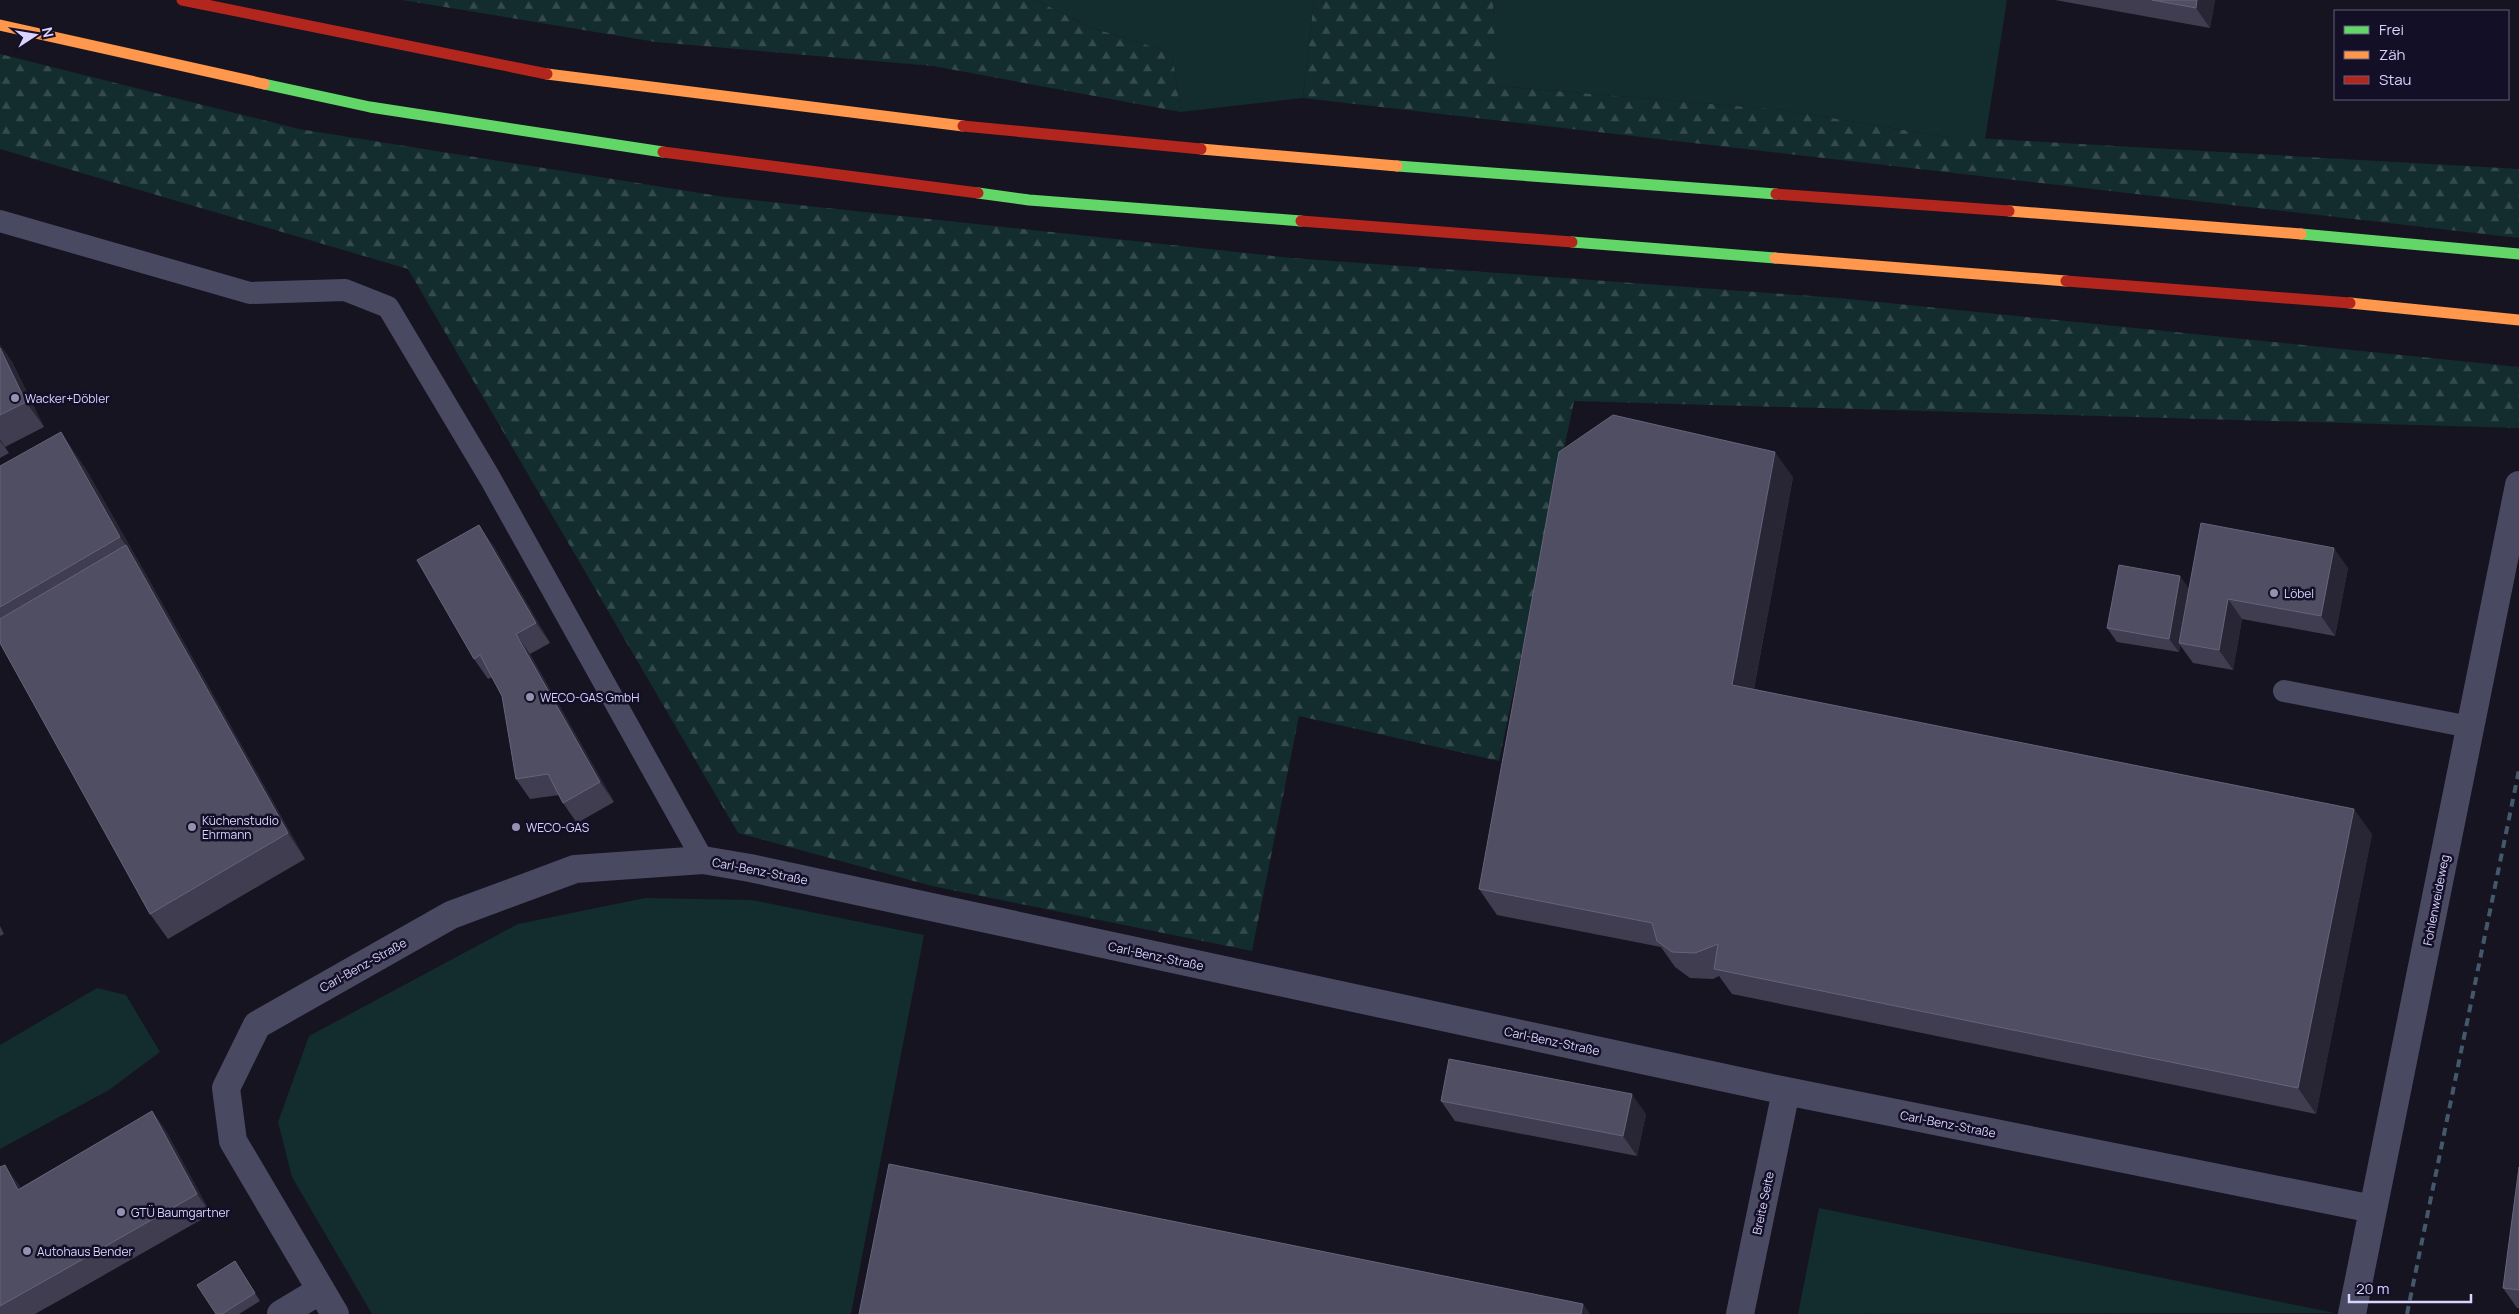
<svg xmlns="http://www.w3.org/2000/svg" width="2519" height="1314" font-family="Manrope,sans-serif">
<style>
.green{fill:#132c2d}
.forest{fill:url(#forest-firs)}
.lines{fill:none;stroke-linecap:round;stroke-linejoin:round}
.lane{stroke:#4a4962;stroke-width:22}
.street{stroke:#4a4962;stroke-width:28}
.fast{stroke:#63d668;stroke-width:11}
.slow{stroke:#ff974d;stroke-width:11}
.jam{stroke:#b3261e;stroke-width:11}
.rail{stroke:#43596b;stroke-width:4;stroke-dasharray:8 6;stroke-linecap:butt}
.wall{fill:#403d50}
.shaded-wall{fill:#282635}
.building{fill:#504e63;stroke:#66637b}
.poi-dot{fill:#9591b1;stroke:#130f26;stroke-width:2}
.labels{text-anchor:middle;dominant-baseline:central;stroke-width:5;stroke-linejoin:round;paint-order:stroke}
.poi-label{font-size:12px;fill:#d9d4ff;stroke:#130f26;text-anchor:start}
.street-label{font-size:12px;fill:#d9d4ff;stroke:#130f26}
</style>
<defs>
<pattern id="forest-firs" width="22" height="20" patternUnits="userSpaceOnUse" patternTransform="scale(1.25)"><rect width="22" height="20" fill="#132c2d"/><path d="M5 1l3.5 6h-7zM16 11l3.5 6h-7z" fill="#354a4c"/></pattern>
</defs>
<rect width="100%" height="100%" fill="#161421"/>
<path class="green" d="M1036 0H1314L1303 98 1181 112 1172 53 1087 26Z
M1493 0H2007L1985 140 1940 136 1783 110 1496 86Z
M645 898 752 900 924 935 851 1314H372L292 1177 278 1122 309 1036 518 924Z
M97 988 126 995 160 1052 109 1090 0 1149V1045Z
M1819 1208 2335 1313 1798 1314Z"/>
<path class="forest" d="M402 0H1036L1087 26 1172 53 1181 112 933 66 656 42Z
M1314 0H1493L1497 86 1783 110 1940 136 2519 169V238L1303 98Z
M0 54 299 129 725 197 1292 258 1839 298 2519 367V428L1574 401 1499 761 1299 716 1252 951 932 886 738 833 408 269 0 149Z"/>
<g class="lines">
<path class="lane" d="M0 221 250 293 345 290 388 307 490 478 703 860
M2284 691 2470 727"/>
<path class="street" d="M281 1314 321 1290
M335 1314 233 1141 226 1088 257 1025 451 915 575 869 703 860 750 868 1786 1091 2373 1209
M1740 1314 1786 1091
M2352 1314 2519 485"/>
<path class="fast" d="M264 84 370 107 663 152
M1397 166 1776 194
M978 193 1029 200 1301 221
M2301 234 2519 254
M1572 242 1775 258"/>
<path class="slow" d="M0 25 264 84
M547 74 963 126
M1201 149 1397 166
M2009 211 2301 234
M1775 258 2066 281
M2350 303 2519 320"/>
<path class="jam" d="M182 0 547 74
M963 126 1201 149
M663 152 978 193
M1776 194 2009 211
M1301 221 1572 242
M2066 281 2350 303"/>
<path class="rail" d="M2407 1314 2519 770"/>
</g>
<path class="wall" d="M2055 0H2215L2210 28Z
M0 345 12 362 44 427 5 447 9 453 0 458Z
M0 466H84L144 571 305 859 168 939 150 914 0 643Z
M1793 477 1754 689 2372 834 2316 1114 1732 994 1719 976 1713 979 1690 978 1675 967 1661 947 1497 915 1479 889Z
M493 545 550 643 530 654 614 802 577 823 563 803 559 795 530 799 516 779 502 696 492 677 488 679 474 659Z
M2348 568 2335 636 2242 619 2233 670 2193 663 2180 645 2179 652 2117 642 2107 628 2189 589Z
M0 926 4 934 0 936Z
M1441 1101 1646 1114 1637 1156 1455 1121Z
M152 1111 166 1131 211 1214 76 1291 35 1314H0V1167L19 1185 20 1188Z
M2519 1167V1308H2517L2503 1288Z
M235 1261 260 1301 239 1314H216Z"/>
<path class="shaded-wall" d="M2197 0H2215L2210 28 2196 8Z
M0 345 12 362 44 427 26 402 0 348Z
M61 432 84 466 144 571 120 537Z
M0 439 5 447 9 453 0 441Z
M1775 452 1793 477 1750 710 1732 685Z
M479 525 493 545 550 643 536 623Z
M126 545 144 571 305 859 288 833Z
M2334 548 2348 568 2335 636 2321 616Z
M2180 576 2190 590 2179 643 2180 645 2179 652 2169 639Z
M2228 599 2242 619 2233 670 2219 650Z
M516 634 530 654 614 802 600 782Z
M2354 809 2372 834 2316 1114 2298 1088Z
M1632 1094 1646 1114 1637 1156 1623 1136Z
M152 1111 166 1131 211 1214 197 1194Z
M5 1165 19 1185 32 1210 18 1190Z
M1583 1304 1590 1314H1581Z"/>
<path class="building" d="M2152 0H2197L2196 8Z
M0 348 26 402 0 415Z
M1613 415 1775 452 1732 685 2354 809 2298 1088 1714 969 1718 944 1695 953 1672 952 1657 941 1652 923 1479 889 1559 452Z
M61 432 120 537 0 607V466Z
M2201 523 2334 548 2321 616 2228 599 2219 650 2179 643Z
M479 525 536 623 516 634 600 782 563 803 548 774 516 779 502 696 480 655 474 659 417 560Z
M126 545 288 833 150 914 0 643V619Z
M2119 565 2180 576 2169 639 2107 628Z
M1449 1059 1632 1094 1623 1136 1441 1101Z
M152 1111 197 1194 62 1271 0 1306V1167L5 1165 18 1190Z
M889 1164 1583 1304 1581 1314H859Z
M2519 1167V1290L2503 1288Z
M235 1261 255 1293 222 1314H216L197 1285Z"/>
<g class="poi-dot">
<circle cx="15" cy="398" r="5"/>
<circle cx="2274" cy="593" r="5"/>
<circle cx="530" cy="697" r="5"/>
<circle cx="192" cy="827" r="5"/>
<circle cx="516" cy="827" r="5"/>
<circle cx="121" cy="1212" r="5"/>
<circle cx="27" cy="1251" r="5"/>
</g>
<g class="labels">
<g class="poi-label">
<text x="25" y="398">Wacker+Döbler</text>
<text x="2284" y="593">Löbel</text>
<text x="540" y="697">WECO-GAS GmbH</text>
<text x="202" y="820">Küchenstudio<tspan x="202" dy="14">Ehrmann</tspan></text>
<text x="526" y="827">WECO-GAS</text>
<text x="131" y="1212">GTÜ Baumgartner</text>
<text x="37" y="1251">Autohaus Bender</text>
</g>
<g class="street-label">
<text transform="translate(760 871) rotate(11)">Carl-Benz-Straße</text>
<text transform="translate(2436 900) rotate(-79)">Fohlenweideweg</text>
<text transform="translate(1156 956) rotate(12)">Carl-Benz-Straße</text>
<text transform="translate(363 965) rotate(-29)">Carl-Benz-Straße</text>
<text transform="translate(1552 1041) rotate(12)">Carl-Benz-Straße</text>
<text transform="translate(1948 1124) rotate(11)">Carl-Benz-Straße</text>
<text transform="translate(1763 1203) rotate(-78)">Breite Seite</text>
</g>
</g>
<rect x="2334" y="10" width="175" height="90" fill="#130f26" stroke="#625e7d"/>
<rect x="2344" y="26" width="25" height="8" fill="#63d668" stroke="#625e7d"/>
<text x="2379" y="35" font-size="15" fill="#d9d4ff">Frei</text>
<rect x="2344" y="51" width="25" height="8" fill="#ff974d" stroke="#625e7d"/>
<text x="2379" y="60" font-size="15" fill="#d9d4ff">Zäh</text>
<rect x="2344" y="76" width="25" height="8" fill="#b3261e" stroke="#625e7d"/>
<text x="2379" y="85" font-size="15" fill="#d9d4ff">Stau</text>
<g transform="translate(35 35) rotate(78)" stroke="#130f26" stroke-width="4" paint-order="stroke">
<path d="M0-4L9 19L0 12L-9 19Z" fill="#d9d4ff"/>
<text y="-8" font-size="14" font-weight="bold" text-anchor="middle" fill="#d9d4ff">N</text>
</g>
<path d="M2349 1294v8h122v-8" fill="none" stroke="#d9d4ff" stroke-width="2.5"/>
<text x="2356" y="1294" font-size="15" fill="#d9d4ff" stroke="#130f26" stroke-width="4" paint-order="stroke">20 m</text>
</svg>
